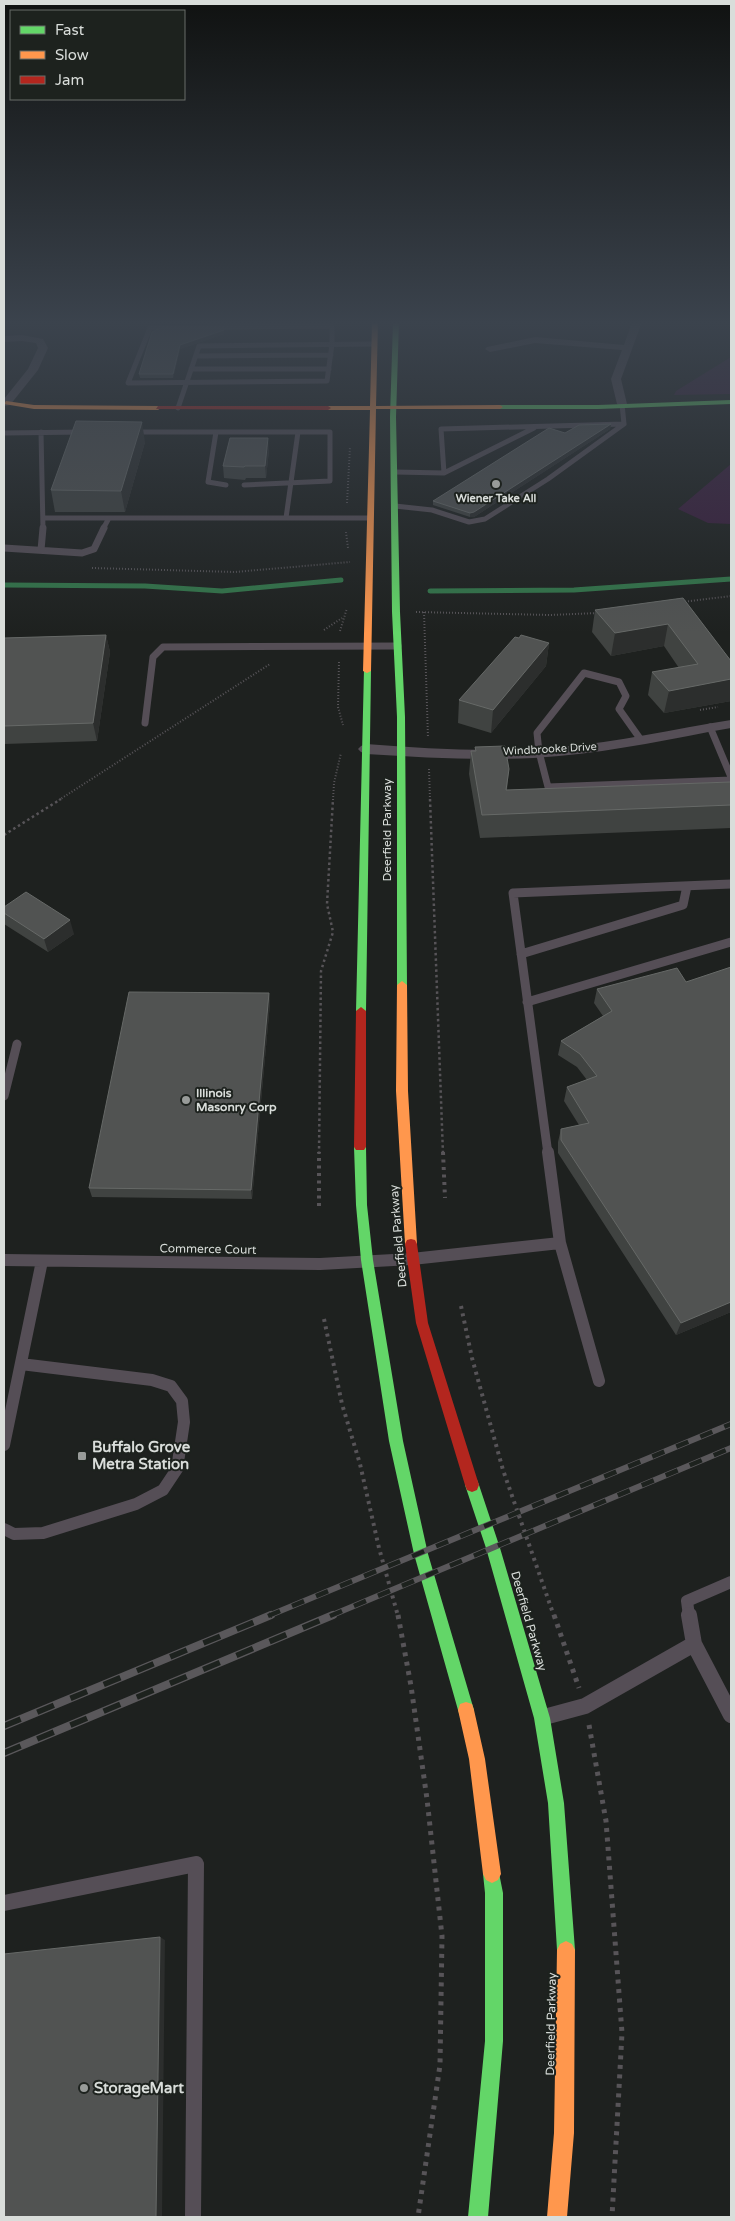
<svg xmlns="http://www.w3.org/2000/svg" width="735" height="2221" font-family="'Varela Round',sans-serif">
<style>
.green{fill:#3a1e3d}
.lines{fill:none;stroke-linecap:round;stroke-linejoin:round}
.stream{stroke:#33764a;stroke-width:5}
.path-far3{stroke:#575458;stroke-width:2;stroke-dasharray:1 2;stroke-linecap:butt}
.path-far2{stroke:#575458;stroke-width:2.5;stroke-dasharray:2.5 3;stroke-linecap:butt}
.path-far1{stroke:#575458;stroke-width:4;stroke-dasharray:3 4.5;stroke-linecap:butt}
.path{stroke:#575458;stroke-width:5;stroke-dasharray:4 5.5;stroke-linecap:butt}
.lane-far4{stroke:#554e56;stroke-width:5}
.lane-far3{stroke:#554e56;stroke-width:7}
.lane-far2{stroke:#554e56;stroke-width:9}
.lane-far1{stroke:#554e56;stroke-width:12}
.lane{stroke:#554e56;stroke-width:16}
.street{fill:#554e56;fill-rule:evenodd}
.fast{fill:#63d668;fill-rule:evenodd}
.slow{fill:#ff974d;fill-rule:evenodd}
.jam{fill:#b3261e;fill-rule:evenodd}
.rail-far1-casing{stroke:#5a585b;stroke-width:6}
.rail-casing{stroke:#5a585b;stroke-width:8}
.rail-far1{stroke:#1d221e;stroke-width:4.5;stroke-dasharray:13;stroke-linecap:butt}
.rail{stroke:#1d221e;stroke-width:5.5;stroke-dasharray:18;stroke-linecap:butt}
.wall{fill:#404341}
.shaded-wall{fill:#2c2e2d}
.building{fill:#515352;stroke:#666967}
.poi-dot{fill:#989b99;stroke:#1d221e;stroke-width:2}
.labels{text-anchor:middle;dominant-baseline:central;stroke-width:4;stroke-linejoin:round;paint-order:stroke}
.far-poi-label{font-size:11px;font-weight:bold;fill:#d9ddda;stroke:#1d221e}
.far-street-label{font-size:11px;fill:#d9ddda;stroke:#1d221e}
.street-label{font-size:12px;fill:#d9ddda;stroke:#1d221e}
.poi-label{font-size:12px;font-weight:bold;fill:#d9ddda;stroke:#1d221e;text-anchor:start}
.near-poi-label{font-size:15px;font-weight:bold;fill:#d9ddda;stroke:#1d221e;text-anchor:start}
</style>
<rect width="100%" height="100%" fill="#1e211f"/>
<path class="green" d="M731 357V394L674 395 676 391Z
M731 464V524L708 523 678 509Z"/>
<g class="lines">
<path class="stream" d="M4 585 145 586 222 591 341 580
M430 591 574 590 731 579"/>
<path class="path-far3" d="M347 503 350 447
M346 532 348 548
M92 568 235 572 350 562
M682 602 731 596
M416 612 550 615 597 613
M424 612 428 738
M324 630 342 618
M340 631 347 608
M339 662 338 707 343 725
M700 710 718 707
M429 769 430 800
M59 800 270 664
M333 800 334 783 341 753"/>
<path class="path-far2" d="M430 799 443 1154
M4 835 61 799
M319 1154 321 971 333 932 327 904 333 799"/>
<path class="path-far1" d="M443 1152 445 1198
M319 1206V1152
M461 1306 472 1358 503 1470 554 1616
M324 1319 342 1404 360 1464 379 1548 398 1616"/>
<path class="path" d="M398 1615 411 1686 427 1799 442 1936 440 2065 418 2217
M554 1615 579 1688
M589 1725 606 1821 622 2033 612 2217"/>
<path class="lane-far4" d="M332 326V344L327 381 128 383 150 328Z
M196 356 331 355
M191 369H329
M178 408 199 346 374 344
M41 432 43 529
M132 432H330V481L244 485
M216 432 208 482 226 485
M4 433 85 432
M395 472 444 473 441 429 624 424 622 404
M444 473 534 428
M395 506 432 510 469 522 485 519 548 479 624 424
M44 518H370
M286 518 298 432
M103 529 109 518"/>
<path class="lane-far3" d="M4 548 82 553 94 549 104 528
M41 550 43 528
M145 723 153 657 163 647 398 646
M710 727 731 777
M641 740 619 709 626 696 619 682 584 673 537 733 539 752 548 787 731 780"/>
<path class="lane-far2" d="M521 954 683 905 687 886
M527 1002 731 942
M4 1096 17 1044
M548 1154 513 893 731 884"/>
<path class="lane-far1" d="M548 1152 560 1243 599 1381
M4 1260 320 1264 412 1259 560 1243
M4 1445 42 1261
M4 1529 14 1534 43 1533 136 1504 163 1490 177 1469 184 1422 182 1401 171 1386 152 1380 21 1364
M689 1616 687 1601 731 1582"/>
<path class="lane" d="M689 1615 694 1644
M548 1716 585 1706 694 1644 731 1715
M4 1903 196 1864 193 2217"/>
<path class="street" d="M632 322H642L621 379 627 404 622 407 617 404 611 379 622 350 535 343 490 352 485 349 487 347 535 337 624 345Z
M22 335 43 339 48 348 38 370 10 405 4 406V399L28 369 38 348 36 343 22 341 4 342V336Z
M731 720V728C674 738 617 751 559 756 495 762 430 758 366 754L361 752 358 749 361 746 366 744C431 749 496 753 561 747 618 742 674 729 731 720Z"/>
<path class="fast" d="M393 322H399L396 417 400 612 405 717 407 985 402 989 397 985V717L392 612 390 417Z
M731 400V404L598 409H500L497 407 500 405H598Z
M364 669 371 671 366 1011 361 1015 356 1011Z
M360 1142 364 1144 366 1147 367 1205 373 1260 403 1441 428 1554 474 1710 472 1716 466 1718 460 1716 458 1710 414 1554 389 1441 361 1260 356 1205 354 1147 356 1144Z
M472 1478 477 1480 479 1485 500 1548 550 1718 564 1803 575 1950 572 1956 566 1959 560 1956 557 1950 548 1803 534 1718 486 1548 465 1485 467 1480Z
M492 1865 498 1868 503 1893V2041L488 2217H468L485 2041V1893L483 1874 486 1868Z"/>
<path class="slow" d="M372 322H378L376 406 500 405 503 407 500 409H376L371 671 367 673 363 671 370 410H328L325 408 328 406H370Z
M6 401 34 405 158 406 161 408 158 410 34 409 4 404Z
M402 981 407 985 408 1091 417 1244 415 1248 411 1249 407 1248 405 1244 396 1091 397 985Z
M466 1702 472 1704 474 1710 485 1759 501 1874 498 1880 492 1883 486 1880 483 1874 469 1759 458 1710 460 1704Z
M566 1941 572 1944 575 1950 574 2133 567 2217H547L554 2133 557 1950 560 1944Z"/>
<path class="jam" d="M158 406H328L331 408 328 410 156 409Z
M361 1007 366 1011V1147L364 1150H356L354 1147 356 1011Z
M411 1239 415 1240 417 1244 428 1323 479 1485 477 1490 472 1492 467 1490 465 1485 416 1323 405 1244 407 1240Z"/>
<defs>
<path id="rail-far1" d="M268 1616 731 1424
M330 1616 731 1448"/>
<path id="rail" d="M4 1726 271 1615
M4 1753 333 1615"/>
</defs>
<use href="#rail-far1" class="rail-far1-casing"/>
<use href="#rail" class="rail-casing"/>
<use href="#rail-far1" class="rail-far1"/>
<use href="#rail" class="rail"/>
</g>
<path class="wall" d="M152 332 224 334 180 349 173 378H140L139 374Z
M611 424 610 429 474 517H470L433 505V501L565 433Z
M145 442 125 512H55L51 490Z
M269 450 266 478H246L245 480 224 478 223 466Z
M683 598 731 661V701L664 713 648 695 652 672 679 668 664 646 611 656 592 632 595 610Z
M106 635 110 652 97 741 4 744V638Z
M549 643 546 666 491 733 458 723 459 700Z
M475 747 509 769 507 790 731 782V828L480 838 469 774 471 751H475Z
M4 907 74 934 48 952 4 924Z
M731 967V1312L676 1335 558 1153V1142L561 1129 579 1125 564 1101 567 1087 587 1080 577 1067 558 1055 561 1041 603 1016 594 1003 597 989 686 982Z
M269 993 270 1003 252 1199 92 1197 89 1188Z"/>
<path class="shaded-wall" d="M224 330V334L180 349 173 378V374L180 345Z
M142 422 145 442 125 512 121 491Z
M611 424 610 429 474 517H470V513Z
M268 438 269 450 266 478 265 466Z
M668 624 664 646 611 656 615 633Z
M106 635 110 652 97 741 93 723Z
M549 643 546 666 491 733 493 710Z
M731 679V701L664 713 669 691Z
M70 920 74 934 48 952 44 939Z
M269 993 270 1003 252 1199 251 1190Z
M731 1302V1312L676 1335 681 1323Z
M160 1937 165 1940 162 2217H156Z"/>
<path class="building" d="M161 328H224V330L180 345 173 374H139L152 332Z
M76 421 142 422 121 491 51 490Z
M611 424 474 512 470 513 433 501 549 428 565 433 579 425Z
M230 438H268L265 466H245L244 467 223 466Z
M683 598 731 661V679L669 691 652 672 698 664 668 624 615 633 595 610Z
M106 635 93 723 4 726V638Z
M521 635 549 643 493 710 459 700 515 637 519 638Z
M505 746 509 769 506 790 731 782V805L482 815 471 751H476L475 747Z
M26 892 70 920 44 939 4 913V907Z
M731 967V1302L681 1323 561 1140V1129L589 1123 567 1087 597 1076 580 1054 561 1041 612 1011 597 989 677 968 686 982Z
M129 992 269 993 251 1190 89 1188Z
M160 1937 156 2217H4V1954Z"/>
<linearGradient id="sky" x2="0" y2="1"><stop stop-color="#101211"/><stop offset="0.51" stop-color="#3b434d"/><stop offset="1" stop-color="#3b434d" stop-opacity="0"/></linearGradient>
<rect width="735" height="633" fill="url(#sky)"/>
<g class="poi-dot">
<circle cx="496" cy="484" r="5"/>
<circle cx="186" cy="1100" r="5"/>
<rect x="77" y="1451" width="10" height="10" rx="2.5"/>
<circle cx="84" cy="2088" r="5"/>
</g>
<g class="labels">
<g class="far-poi-label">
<text x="496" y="498">Wiener Take All</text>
</g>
<g class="far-street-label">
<text transform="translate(550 749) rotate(-3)">Windbrooke Drive</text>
</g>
<g class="street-label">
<text transform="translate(387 830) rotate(-90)">Deerfield Parkway</text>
<text transform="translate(398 1236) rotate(-95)">Deerfield Parkway</text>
<text transform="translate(208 1249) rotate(1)">Commerce Court</text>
<text transform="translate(529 1621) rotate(74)">Deerfield Parkway</text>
<text transform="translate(551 2024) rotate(-89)">Deerfield Parkway</text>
</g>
<g class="poi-label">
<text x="196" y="1093">Illinois<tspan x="196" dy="14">Masonry Corp</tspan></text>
</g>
<g class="near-poi-label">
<text x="92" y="1447">Buffalo Grove<tspan x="92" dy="17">Metra Station</tspan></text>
<text x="94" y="2088">StorageMart</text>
</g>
</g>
<rect width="735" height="2221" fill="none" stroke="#d9ddda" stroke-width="10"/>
<rect x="10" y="10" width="175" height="90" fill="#1d221e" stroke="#686d69"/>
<rect x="20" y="26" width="25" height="8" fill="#63d668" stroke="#686d69"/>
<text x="55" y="35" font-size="15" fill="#d9ddda">Fast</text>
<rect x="20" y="51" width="25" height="8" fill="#ff974d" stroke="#686d69"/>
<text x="55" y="60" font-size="15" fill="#d9ddda">Slow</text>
<rect x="20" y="76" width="25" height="8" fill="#b3261e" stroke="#686d69"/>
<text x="55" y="85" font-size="15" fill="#d9ddda">Jam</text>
</svg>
